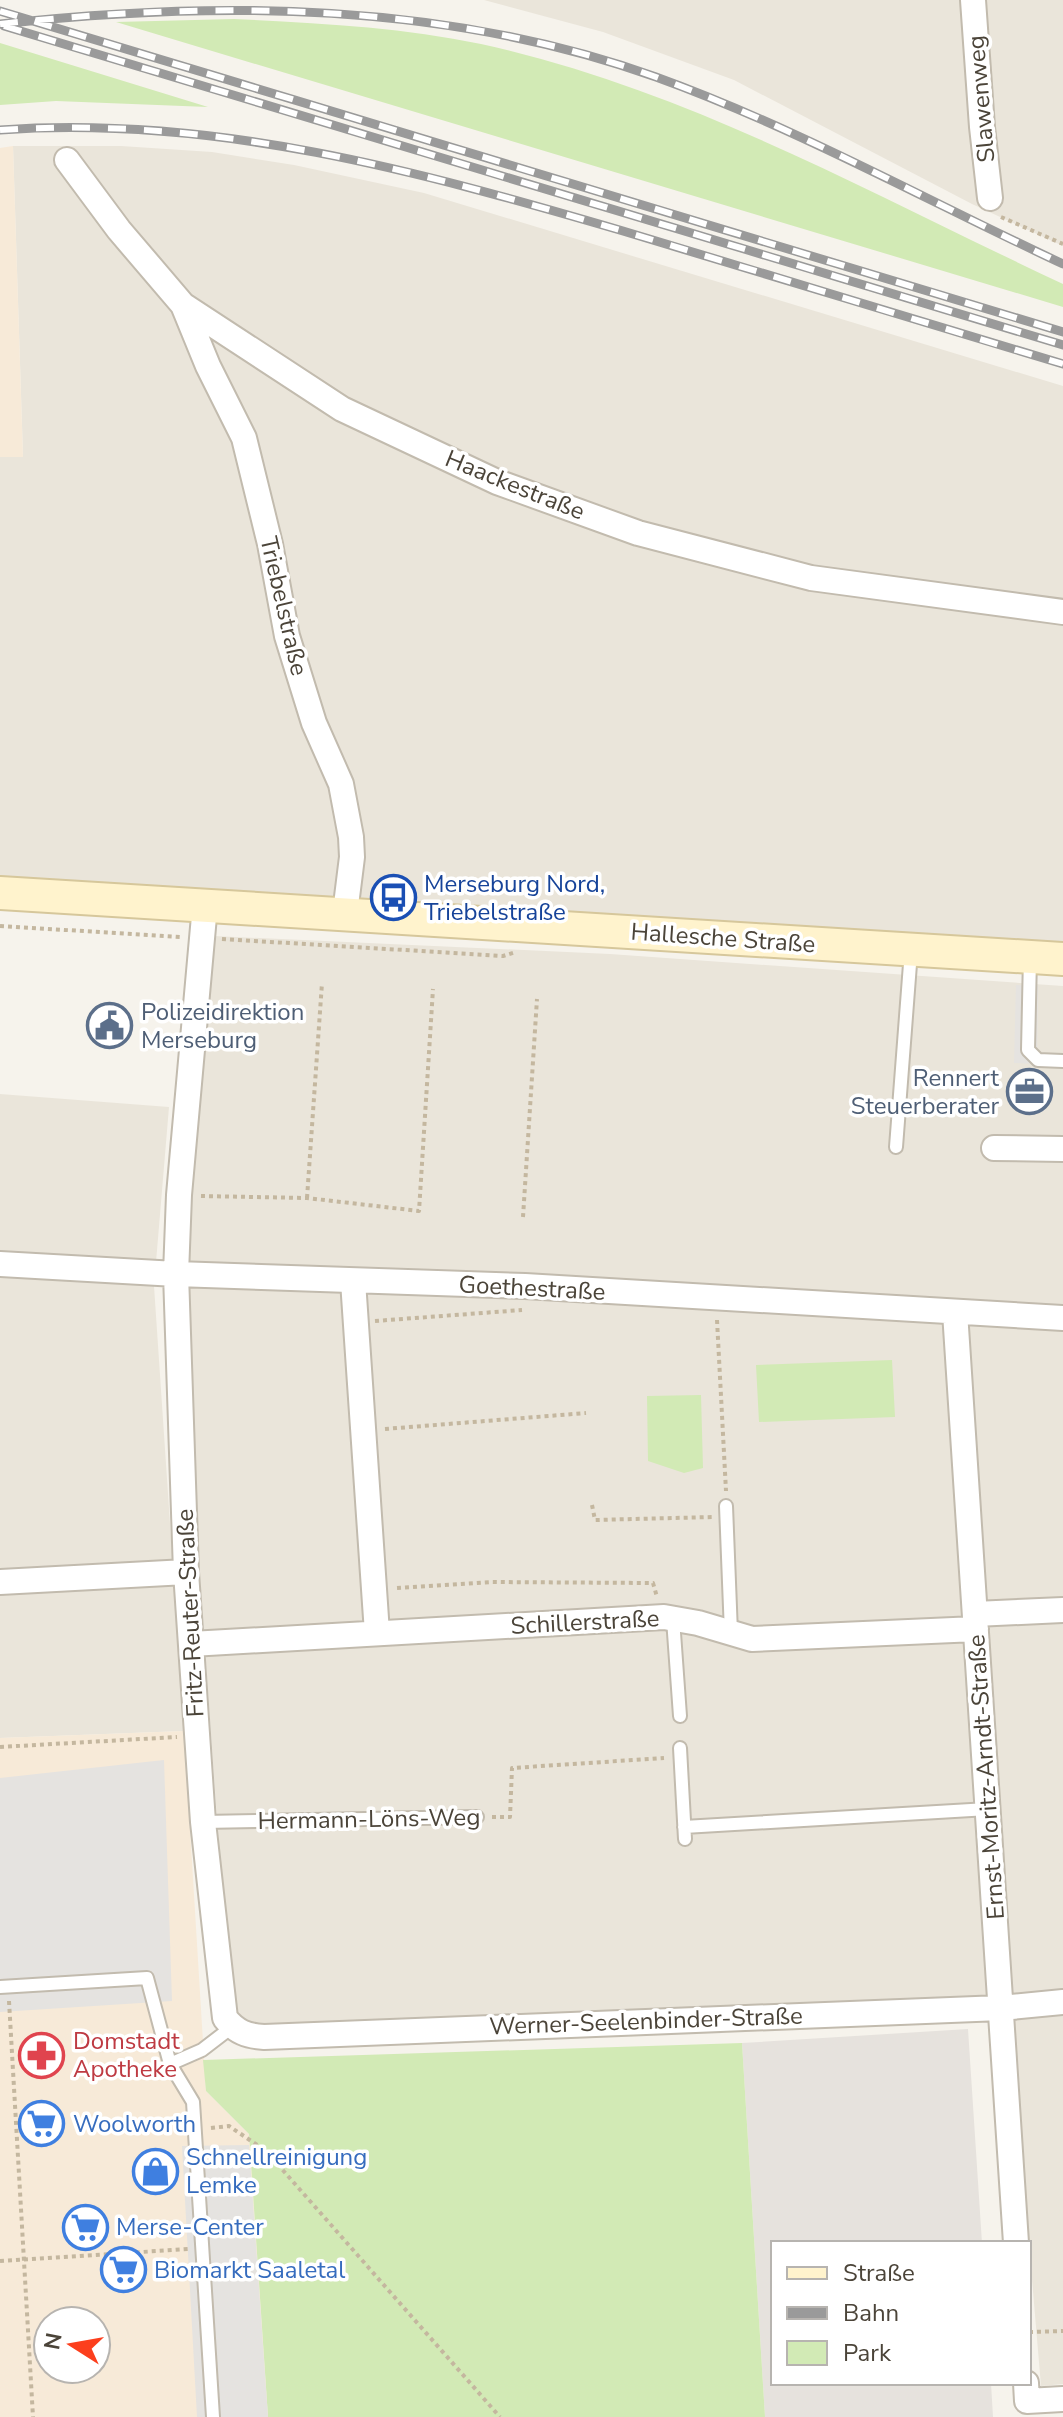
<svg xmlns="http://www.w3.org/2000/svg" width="1063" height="2417" font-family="'Nunito Sans',sans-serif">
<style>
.residential{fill:#eae5da}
.commercial{fill:#f7ead8;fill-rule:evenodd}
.industrial{fill:#e6e2dd}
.green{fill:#d2eab5}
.parking{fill:#e5e3e0}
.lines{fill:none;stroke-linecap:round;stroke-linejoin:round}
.service-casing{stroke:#c2bbae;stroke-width:16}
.minor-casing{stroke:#c2bbae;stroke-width:28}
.secondary-casing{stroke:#d6c79b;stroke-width:36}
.path{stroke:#c4b79f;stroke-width:4;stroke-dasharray:4 4;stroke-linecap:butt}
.service{stroke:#fff;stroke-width:12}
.minor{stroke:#fff;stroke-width:24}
.secondary{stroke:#fff3cd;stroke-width:32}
.rail-casing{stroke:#9a9a9a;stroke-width:9}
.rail{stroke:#fff;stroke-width:6;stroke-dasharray:18;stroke-linecap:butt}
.labels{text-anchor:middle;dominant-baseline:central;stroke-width:7;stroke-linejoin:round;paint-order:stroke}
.street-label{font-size:24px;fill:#4b4439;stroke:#fff}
.transit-label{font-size:24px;fill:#164399;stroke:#fff;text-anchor:start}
.service-label{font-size:24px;fill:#4e5e75;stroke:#fff;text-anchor:start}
.health-label{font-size:24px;fill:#be3a42;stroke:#fff;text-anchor:start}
.shop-label{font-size:24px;fill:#366cbe;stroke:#fff;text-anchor:start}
</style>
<rect width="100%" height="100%" fill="#f6f3ec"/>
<path class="residential" d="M484 0H1063V246L972 204 734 80 603 32Z
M13 146H121L212 152 294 165 424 193 1063 386V943L0 880V457L23 456Z
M214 936 610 954 1063 986V2384L1041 2386 1008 1995 232 2033 180 1291Z
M0 1094 169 1107 154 1286 184 1731 0 1738Z"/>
<path class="commercial" d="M13 146 23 457H0V148Z
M184 1731 206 2091 249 2134 268 2417H0V1738ZM48 2321H96V2369H48Z"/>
<path class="industrial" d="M968 2029 982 2243H773V2383H991L993 2417H765L742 2043Z"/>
<path class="green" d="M234 19C317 23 400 27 481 44 689 90 873 195 1063 284V307L116 22Z
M0 43 208 107 56 101 0 105Z
M892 1360 895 1417 759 1422 756 1365Z
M701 1395 703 1468 684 1473 648 1461 647 1396Z
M742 2043 765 2417H268L249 2134 206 2091 203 2060Z"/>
<path class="parking" d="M1016 985 1038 986 1037 1064 1014 1063Z
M164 1760 172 2001 0 2012V1778Z
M249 2145 268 2417H197L182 2146Z"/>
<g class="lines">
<defs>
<path id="service" d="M1030 957 1028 1050 1038 1060 1063 1061
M896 1147 911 951
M726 1506 731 1633
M673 1619 680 1716
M680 1748 685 1839
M203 1822 477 1817
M684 1827 988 1809
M0 1987 147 1978 170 2064 193 2102 213 2417
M170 2064 202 2050 232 2027"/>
<path id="minor" d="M973 0 982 127 990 198
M67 160 119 230 183 305 342 409 497 482 638 533 811 578 1063 612
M183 305 208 366 244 438 270 544 287 636 314 723 341 784 351 837 352 857 345 913
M205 905 179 1195 176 1274 186 1572 203 1822 225 2018C236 2032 247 2036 264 2037L1001 2008 1063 2002
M994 1148 1063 1149
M0 1264 176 1274 525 1286 1063 1318
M353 1281 377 1633
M955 1312 1016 2243
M0 1582 186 1572
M975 1614 1063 1610
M191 1644 664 1617 698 1623 752 1639 976 1629
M1026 2383 1027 2401 1063 2399"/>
<path id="secondary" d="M0 893 1063 959"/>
</defs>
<use href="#service" class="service-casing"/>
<use href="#minor" class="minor-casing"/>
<use href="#secondary" class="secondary-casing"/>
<path class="path" d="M1001 217 1063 244
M0 926 181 937
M222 939 503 956 516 952
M201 1196 307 1198 419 1211 433 989
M307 1198 322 983
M523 1217 537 999
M717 1320 726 1491
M375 1321 522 1310
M385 1429 586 1413
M592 1505 595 1520 713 1517
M397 1588 491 1582 653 1583 657 1597
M0 1747 177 1737
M492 1817H510L512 1768 664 1758
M9 2001 33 2417
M211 2128 229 2126 266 2151 500 2417
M0 2261 189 2249
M1029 2332 1063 2331"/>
<use href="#service" class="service"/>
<use href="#minor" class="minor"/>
<use href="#secondary" class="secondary"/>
<defs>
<path id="rail" d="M0 11 1063 332
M0 24C218 0 447 2 656 77 797 128 928 201 1063 264
M4 26 1063 345
M0 130C217 115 418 171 623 231 770 275 916 320 1063 364"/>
</defs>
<use href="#rail" class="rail-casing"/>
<use href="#rail" class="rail"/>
</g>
<defs>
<symbol id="bus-ring" viewBox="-11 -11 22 22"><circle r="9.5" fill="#fff" stroke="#1a4fb4" stroke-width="1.5"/><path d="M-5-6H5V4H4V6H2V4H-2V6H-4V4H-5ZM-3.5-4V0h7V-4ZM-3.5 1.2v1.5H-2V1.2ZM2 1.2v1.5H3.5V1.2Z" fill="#1a4fb4"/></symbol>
<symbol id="civic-ring" viewBox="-11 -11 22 22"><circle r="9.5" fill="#fff" stroke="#5c6f8a" stroke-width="1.5"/><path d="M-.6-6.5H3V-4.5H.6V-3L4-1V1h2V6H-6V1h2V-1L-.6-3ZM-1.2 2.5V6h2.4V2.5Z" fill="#5c6f8a"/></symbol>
<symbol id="office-ring" viewBox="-11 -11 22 22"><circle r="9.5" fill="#fff" stroke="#5c6f8a" stroke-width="1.5"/><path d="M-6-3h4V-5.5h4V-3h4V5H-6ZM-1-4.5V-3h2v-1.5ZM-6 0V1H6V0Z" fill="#5c6f8a"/></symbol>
<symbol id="pharmacy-ring" viewBox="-11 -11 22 22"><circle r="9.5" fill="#fff" stroke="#e0444e" stroke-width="1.5"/><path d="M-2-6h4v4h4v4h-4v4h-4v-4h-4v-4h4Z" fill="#e0444e"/></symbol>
<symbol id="supermarket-ring" viewBox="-11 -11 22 22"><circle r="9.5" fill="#fff" stroke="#3f7fe0" stroke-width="1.5"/><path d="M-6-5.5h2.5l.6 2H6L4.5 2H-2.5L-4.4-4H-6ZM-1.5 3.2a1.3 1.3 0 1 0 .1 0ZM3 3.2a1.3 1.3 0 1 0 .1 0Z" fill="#3f7fe0"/></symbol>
<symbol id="shop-ring" viewBox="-11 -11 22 22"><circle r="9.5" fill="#fff" stroke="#3f7fe0" stroke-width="1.5"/><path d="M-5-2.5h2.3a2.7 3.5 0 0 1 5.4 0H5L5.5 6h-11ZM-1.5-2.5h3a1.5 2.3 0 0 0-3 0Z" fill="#3f7fe0"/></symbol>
</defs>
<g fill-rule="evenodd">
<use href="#bus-ring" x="368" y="872" width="51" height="51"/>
<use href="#civic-ring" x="84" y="1000" width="51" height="51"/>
<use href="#office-ring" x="1004" y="1066" width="51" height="51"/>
<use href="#pharmacy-ring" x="16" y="2030" width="51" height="51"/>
<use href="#supermarket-ring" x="16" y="2098" width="51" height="51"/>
<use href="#shop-ring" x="130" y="2146" width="51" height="51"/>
<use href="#supermarket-ring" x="60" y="2202" width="51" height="51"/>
<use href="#supermarket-ring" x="98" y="2244" width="51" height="51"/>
</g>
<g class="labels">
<g class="street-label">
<text transform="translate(981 99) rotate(-95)">Slawenweg</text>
<text transform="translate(515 485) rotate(22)">Haackestraße</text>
<text transform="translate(284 606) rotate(77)">Triebelstraße</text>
<text transform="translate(723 938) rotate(4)">Hallesche Straße</text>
<text transform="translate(532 1288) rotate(3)">Goethestraße</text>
<text transform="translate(190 1613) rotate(-93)">Fritz-Reuter-Straße</text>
<text transform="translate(585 1622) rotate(-3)">Schillerstraße</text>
<text transform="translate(986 1777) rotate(-94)">Ernst-Moritz-Arndt-Straße</text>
<text transform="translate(369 1819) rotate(-1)">Hermann-Löns-Weg</text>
<text transform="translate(646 2021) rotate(-2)">Werner-Seelenbinder-Straße</text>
</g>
<g class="transit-label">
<text x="424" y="884">Merseburg Nord,<tspan x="424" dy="28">Triebelstraße</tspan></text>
</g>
<g class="service-label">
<text x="141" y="1012">Polizeidirektion<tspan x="141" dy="28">Merseburg</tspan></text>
<text x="999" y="1078" text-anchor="end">Rennert<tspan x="999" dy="28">Steuerberater</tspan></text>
</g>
<g class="health-label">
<text x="73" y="2041">Domstadt<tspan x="73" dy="28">Apotheke</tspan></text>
</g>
<g class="shop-label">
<text x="73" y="2124">Woolworth</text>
<text x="186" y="2157">Schnellreinigung<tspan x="186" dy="28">Lemke</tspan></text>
<text x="116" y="2227">Merse-Center</text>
<text x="154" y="2270">Biomarkt Saaletal</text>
</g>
</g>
<rect x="771" y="2241" width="260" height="144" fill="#ffffff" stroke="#b7b4b0" stroke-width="2"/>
<rect x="787" y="2267" width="40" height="12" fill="#fff3cd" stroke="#b7b4b0" stroke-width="2"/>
<text x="843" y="2281" font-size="24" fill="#4b4439">Straße</text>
<rect x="787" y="2307" width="40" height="12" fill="#9a9a9a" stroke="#b7b4b0" stroke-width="2"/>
<text x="843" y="2321" font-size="24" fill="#4b4439">Bahn</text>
<rect x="787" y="2341" width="40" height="24" fill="#d2eab5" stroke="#b7b4b0" stroke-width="2"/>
<text x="843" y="2361" font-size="24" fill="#4b4439">Park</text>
<g transform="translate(72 2345) rotate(281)"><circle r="38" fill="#ffffff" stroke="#b7b4b0" stroke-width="2"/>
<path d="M0-6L14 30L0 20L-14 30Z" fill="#fc3f1d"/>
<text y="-12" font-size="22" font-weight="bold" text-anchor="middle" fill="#4b4439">N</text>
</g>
</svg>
